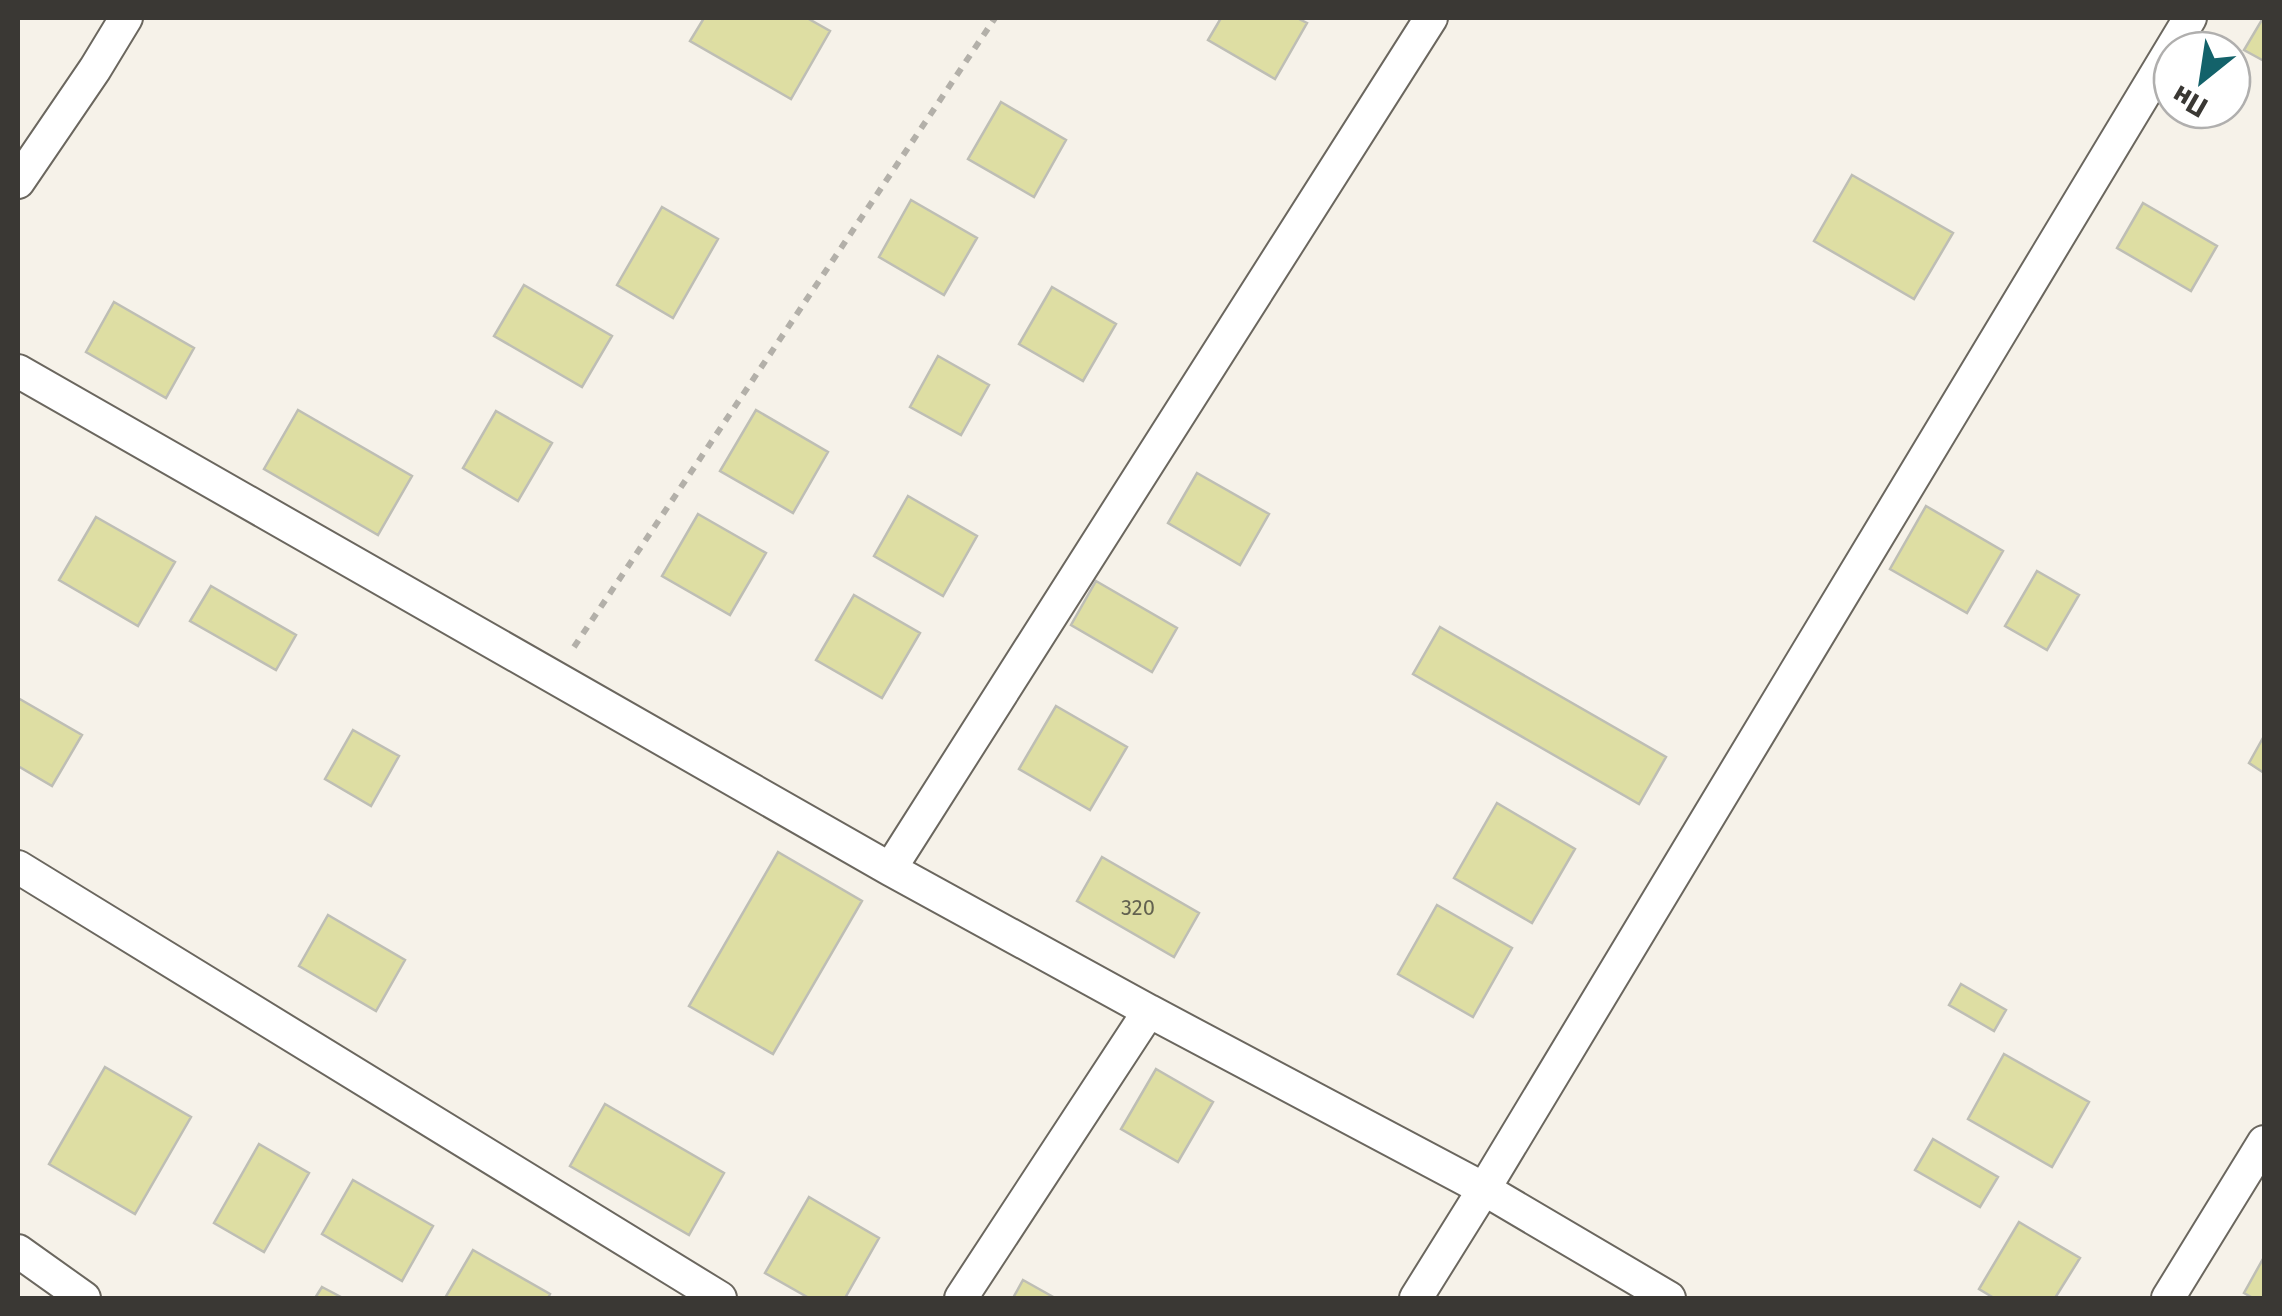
<svg xmlns="http://www.w3.org/2000/svg" width="2282" height="1316" font-family="'Fira Sans',sans-serif">
<style>
.building{fill:#dedea3;stroke:#bebeb5;stroke-width:2.5}
.lines{fill:none;stroke-linecap:round;stroke-linejoin:round}
.street-casing{stroke:#6b675f;stroke-width:36}
.path{stroke:#b3b0a9;stroke-width:6;stroke-dasharray:8 8;stroke-linecap:butt}
.street{stroke:#fff;stroke-width:32}
.labels{text-anchor:middle;dominant-baseline:central;stroke-width:9;stroke-linejoin:round;paint-order:stroke}
.number-label{font-size:22px;fill:#636250}
</style>
<rect width="100%" height="100%" fill="#f6f2e9"/>
<path class="building" d="M704 18H807L830 31 791 99 690 41Z
M1221 18H1297L1307 23 1275 79 1208 40Z
M2263 18H2264V61L2244 50Z
M1001 102 1066 140 1034 197 968 159Z
M1852 175 1953 233 1914 299 1814 241Z
M911 200 977 238 944 295 879 257Z
M2143 203 2217 246 2191 291 2117 248Z
M662 207 718 239 673 318 617 285Z
M524 285 612 336 582 387 494 336Z
M1052 287 1116 324 1083 381 1019 344Z
M114 302 194 348 166 398 86 352Z
M938 356 989 385 961 435 910 407Z
M298 410 412 476 378 535 264 469Z
M756 410 828 452 793 513 720 471Z
M496 411 552 443 518 501 463 468Z
M1197 473 1269 514 1240 565 1168 523Z
M908 496 977 536 943 596 874 556Z
M1926 506 2003 551 1967 613 1890 569Z
M698 514 766 553 730 615 662 576Z
M96 517 175 562 138 626 59 580Z
M2037 571 2079 595 2047 650 2005 626Z
M1096 581 1177 628 1152 672 1071 625Z
M211 586 296 635 276 670 190 621Z
M854 595 920 633 882 698 816 660Z
M1440 627 1666 757 1639 804 1413 674Z
M18 698 82 735 52 786 18 766Z
M1056 706 1127 747 1090 810 1019 769Z
M353 730 399 756 371 806 325 779Z
M2264 736V773L2249 763Z
M1497 803 1575 849 1532 923 1454 878Z
M778 852 862 901 773 1054 689 1006Z
M1102 857 1199 913 1174 957 1077 901Z
M1437 905 1512 948 1473 1017 1398 974Z
M328 915 405 960 376 1011 299 966Z
M1961 984 2006 1010 1994 1031 1949 1005Z
M2004 1054 2089 1102 2052 1167 1968 1119Z
M105 1067 191 1117 135 1214 49 1164Z
M1156 1069 1213 1102 1178 1162 1121 1129Z
M605 1104 724 1173 689 1235 570 1166Z
M1933 1139 1998 1177 1980 1207 1915 1170Z
M259 1144 309 1173 264 1252 214 1223Z
M353 1180 433 1226 402 1281 322 1234Z
M809 1197 879 1238 845 1298H809L765 1273Z
M2019 1222 2080 1258 2055 1298H1994L1979 1289Z
M473 1250 550 1294 548 1298H445Z
M2264 1257V1298H2253L2244 1293Z
M1023 1280 1055 1298H1013Z
M322 1287 343 1298H315Z"/>
<g class="lines">
<defs>
<path id="street" d="M18 182 95 69 126 18
M18 371 890 869 1149 1011
M18 867 720 1298
M890 869 1431 18
M18 1251 84 1298
M961 1298 1149 1011 1484 1189 1669 1298
M1416 1298 1484 1189 2190 18
M2168 1298 2264 1142"/>
</defs>
<use href="#street" class="street-casing"/>
<path class="path" d="M574 647 995 18"/>
<use href="#street" class="street"/>
</g>
<g class="labels">
<g class="number-label">
<text x="1138" y="907">320</text>
</g>
</g>
<rect width="2282" height="1316" fill="none" stroke="#3a3834" stroke-width="40"/>
<g transform="translate(2202 80) rotate(210)"><circle r="48" fill="#ffffff" stroke="#b0afae" stroke-width="2.5"/>
<path d="M0-8L18 38L0 25L-18 38Z" fill="#13626a"/>
<text y="-15" font-size="28" font-weight="bold" text-anchor="middle" fill="#3a3834">Пн</text>
</g>
</svg>
